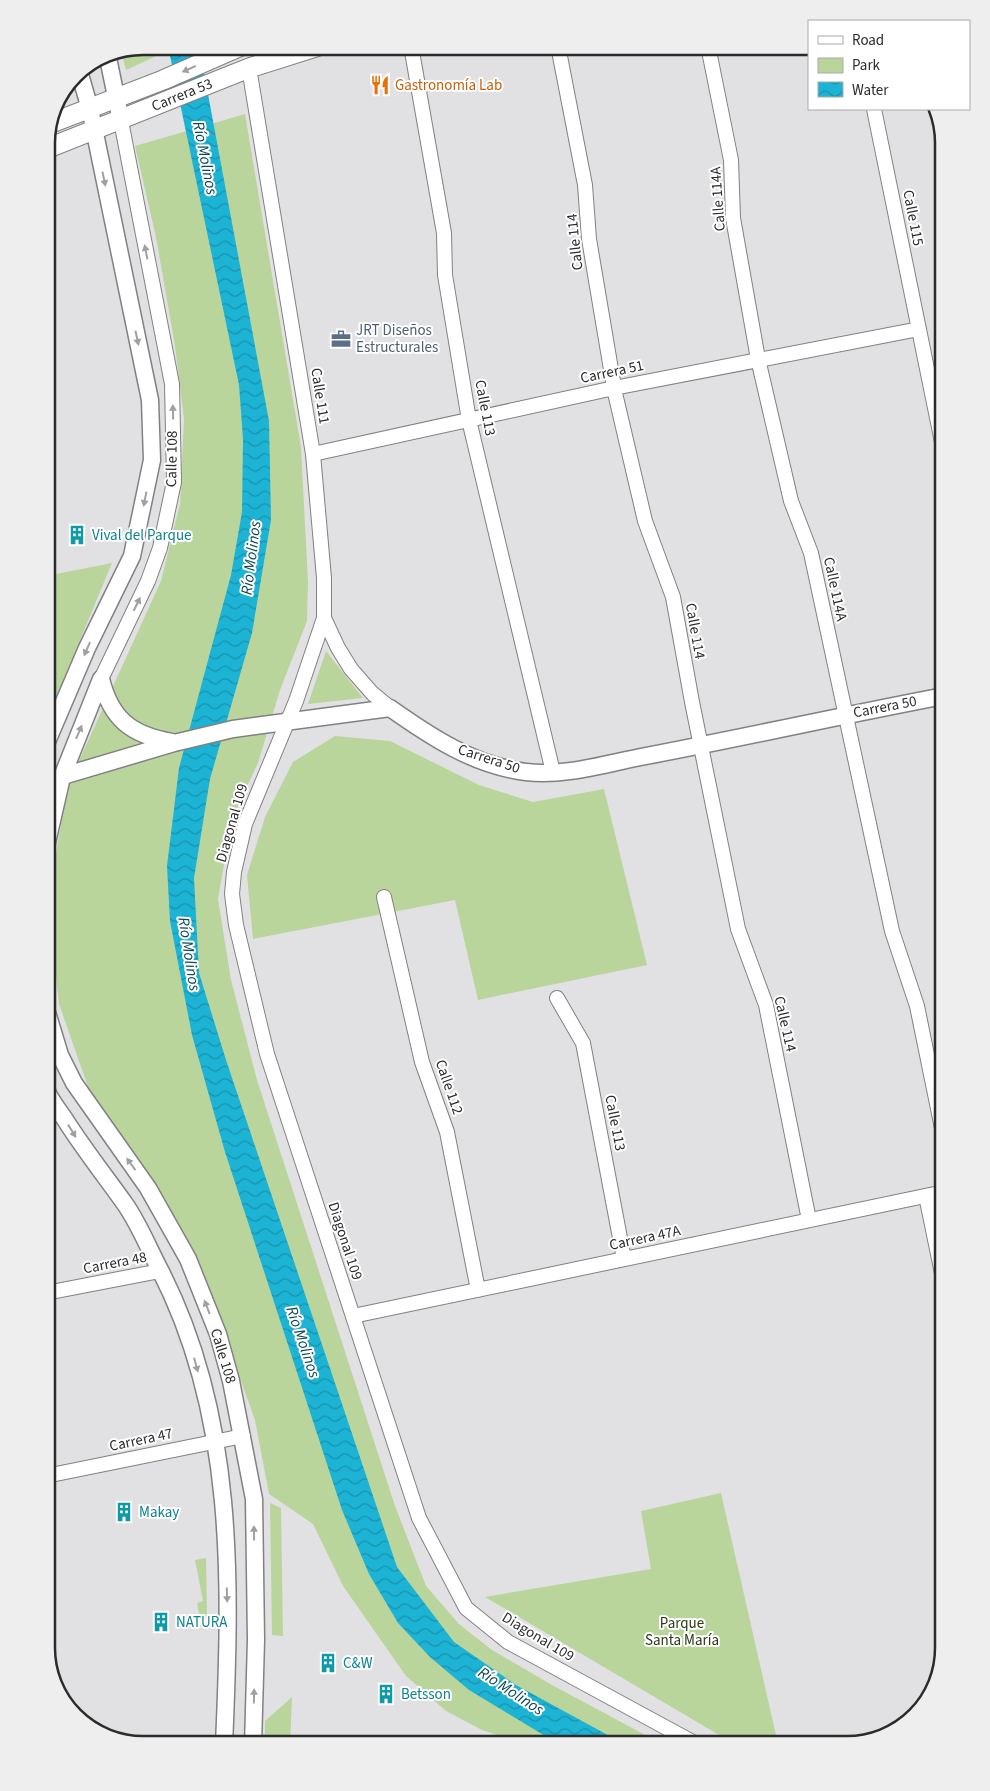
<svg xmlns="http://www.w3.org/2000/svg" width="990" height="1791" font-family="'Source Sans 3',sans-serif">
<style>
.green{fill:#b9d59c}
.water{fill:url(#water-waves)}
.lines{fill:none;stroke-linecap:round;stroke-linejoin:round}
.minor-casing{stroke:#818183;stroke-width:16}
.tertiary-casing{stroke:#818183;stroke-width:19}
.secondary-casing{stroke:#818183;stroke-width:21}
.minor{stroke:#fff;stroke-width:14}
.tertiary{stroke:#fff;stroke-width:16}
.secondary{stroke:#fff;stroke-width:19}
.oneway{fill:#a0a0a0}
.labels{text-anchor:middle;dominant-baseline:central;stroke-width:4;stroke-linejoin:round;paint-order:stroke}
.food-label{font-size:15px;fill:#c56008;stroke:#fff;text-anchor:start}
.street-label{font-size:15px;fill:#2b2b2c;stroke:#fff}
.service-label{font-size:15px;fill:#4e5e75;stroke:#fff;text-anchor:start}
.culture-label{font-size:15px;fill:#0d838f;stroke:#fff;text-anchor:start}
.park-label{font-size:15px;fill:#2a3a16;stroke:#fff}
.water-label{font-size:16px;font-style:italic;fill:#0b4755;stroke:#fff}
.rim{fill:none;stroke:#2b2b2c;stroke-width:2.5}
</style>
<defs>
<pattern id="water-waves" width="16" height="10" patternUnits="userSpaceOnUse" patternTransform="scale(1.25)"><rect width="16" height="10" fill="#1cb3d5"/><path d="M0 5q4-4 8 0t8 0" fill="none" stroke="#1992ad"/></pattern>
</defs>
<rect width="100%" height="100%" fill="#e1e1e3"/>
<path class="green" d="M143 46H178L126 70 121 51Z
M245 114 301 447 308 582 307 621 280 690 258 763 237 808 228 842 218 899 231 980 257 1080 395 1506 426 1586 459 1624 492 1650 552 1685 664 1745H528L482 1730 446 1711 406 1676 343 1586 313 1524 269 1494 255 1420 218 1317 93 1101 59 1004 48 903 67 787 161 581 180 504 184 419 175 346 156 237 135 146Z
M112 563 46 722V576Z
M326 651 363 698 308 704Z
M335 736 390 741 479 785 533 802 604 789 647 965 478 1000 455 900 253 939 247 875 265 817 293 762Z
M721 1493 778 1744 736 1745 485 1597 651 1569 641 1511Z
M270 1503 281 1508 283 1636 272 1635Z
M206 1558 207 1618 200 1619 197 1603 203 1601 195 1560Z
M292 1697 290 1745H265V1721Z"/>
<path class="water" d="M168 46H199L269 421 271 520 252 633 210 779 194 878 199 973 227 1063 397 1567 454 1642 516 1685 626 1745H560L469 1690 430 1657 398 1623 369 1574 342 1510 225 1152 192 1035 170 921 167 866 179 768 231 575 242 512 243 439 239 385Z"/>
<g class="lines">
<defs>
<path id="minor" d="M411 46 444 233 445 275 469 420 553 772
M558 46 585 185 589 239 615 393 645 521 673 597 692 702 738 929 766 1005 809 1220
M708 46 731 160 733 218 758 359 791 501 811 553 892 931 917 1006 944 1138
M249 68 313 454 324 578V618L338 648 351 669 372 693 390 708
M874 109 944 452
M313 454 614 388 919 329
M324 618 296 701 245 824 234 872 232 894 236 925 267 1054 419 1518 466 1608 508 1642 698 1745
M101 679 148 581 160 548 174 482 172 384 121 121
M384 897 422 1062 447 1132 478 1290
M557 998 583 1043 624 1259
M926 1196 944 1283
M46 1293 160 1271
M353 1316 944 1192
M46 1476 243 1436"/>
<path id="tertiary" d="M107 53 121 121
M101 679C111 719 131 735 172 742
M46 744 87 648 132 556 152 460 150 400 90 109 79 71
M46 781 174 743 233 729 390 708C431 737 475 766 526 772 565 777 608 763 646 756 746 737 844 715 944 696
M46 847 62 777 101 679
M46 1009 60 1055 74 1083 148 1188 188 1259 218 1334 231 1381 254 1499 256 1640 253 1745
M46 1089C50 1100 58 1109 64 1118 83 1148 105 1176 125 1204 139 1224 148 1247 159 1268 236 1416 231 1583 224 1745"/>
<path id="secondary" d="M49 124 163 80 241 46
M46 149 249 68 319 46"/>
</defs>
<use href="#minor" class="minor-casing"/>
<use href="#tertiary" class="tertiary-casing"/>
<use href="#secondary" class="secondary-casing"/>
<use href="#minor" class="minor"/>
<use href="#tertiary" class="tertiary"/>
<use href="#secondary" class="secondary"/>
</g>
<defs><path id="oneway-solid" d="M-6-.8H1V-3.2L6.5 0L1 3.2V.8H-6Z" transform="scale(1.25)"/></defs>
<g class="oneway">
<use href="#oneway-solid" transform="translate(189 69) rotate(156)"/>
<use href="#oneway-solid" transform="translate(104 179) rotate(78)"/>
<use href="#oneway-solid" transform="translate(146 252) rotate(-101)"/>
<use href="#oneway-solid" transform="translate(137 338) rotate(78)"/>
<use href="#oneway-solid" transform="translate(173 412) rotate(-91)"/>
<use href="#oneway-solid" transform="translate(145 499) rotate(101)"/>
<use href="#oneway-solid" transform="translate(137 604) rotate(-64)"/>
<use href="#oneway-solid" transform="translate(87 649) rotate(114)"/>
<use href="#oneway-solid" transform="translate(79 732) rotate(-67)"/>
<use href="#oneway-solid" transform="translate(72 1131) rotate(58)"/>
<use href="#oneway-solid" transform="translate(131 1164) rotate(-126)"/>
<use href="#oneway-solid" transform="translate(207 1307) rotate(-111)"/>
<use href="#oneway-solid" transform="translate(196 1365) rotate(75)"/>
<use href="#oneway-solid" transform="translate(254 1533) rotate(-91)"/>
<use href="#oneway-solid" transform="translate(227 1595) rotate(88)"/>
<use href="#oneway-solid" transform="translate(254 1696) rotate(-89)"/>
</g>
<defs>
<symbol id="restaurant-bare" viewBox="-9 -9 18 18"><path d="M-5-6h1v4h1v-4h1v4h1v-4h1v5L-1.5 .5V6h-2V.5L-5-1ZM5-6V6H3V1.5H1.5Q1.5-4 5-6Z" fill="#e8710a" stroke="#fff" stroke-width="2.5" paint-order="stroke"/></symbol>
<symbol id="office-bare" viewBox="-9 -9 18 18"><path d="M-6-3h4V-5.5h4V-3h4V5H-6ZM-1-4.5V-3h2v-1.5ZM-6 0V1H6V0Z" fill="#5c6f8a" stroke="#fff" stroke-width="2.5" paint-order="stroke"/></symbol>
<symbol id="building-bare" viewBox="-9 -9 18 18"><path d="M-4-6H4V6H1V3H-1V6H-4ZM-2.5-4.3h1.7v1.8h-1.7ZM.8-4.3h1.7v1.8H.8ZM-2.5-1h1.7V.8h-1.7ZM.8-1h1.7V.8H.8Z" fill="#0f9aa8" stroke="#fff" stroke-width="2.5" paint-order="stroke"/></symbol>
</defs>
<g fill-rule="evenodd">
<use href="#restaurant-bare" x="366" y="71" width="28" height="28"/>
<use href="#office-bare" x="327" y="325" width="28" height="28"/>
<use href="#building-bare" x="63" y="521" width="28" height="28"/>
<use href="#building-bare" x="110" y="1498" width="28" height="28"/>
<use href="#building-bare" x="147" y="1608" width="28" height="28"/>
<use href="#building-bare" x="314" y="1649" width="28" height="28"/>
<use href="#building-bare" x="372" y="1680" width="28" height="28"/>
</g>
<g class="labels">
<g class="food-label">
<text x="395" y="85">Gastronomía Lab</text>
</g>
<g class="street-label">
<text transform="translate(182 95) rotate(-22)">Carrera 53</text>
<text transform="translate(718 199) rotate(-94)">Calle 114A</text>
<text transform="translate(913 218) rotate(79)">Calle 115</text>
<text transform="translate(575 242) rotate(-96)">Calle 114</text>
<text transform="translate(612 372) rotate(-12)">Carrera 51</text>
<text transform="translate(320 396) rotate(81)">Calle 111</text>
<text transform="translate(485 408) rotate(79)">Calle 113</text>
<text transform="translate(172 459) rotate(-89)">Calle 108</text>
<text transform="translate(835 589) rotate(78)">Calle 114A</text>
<text transform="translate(695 631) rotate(80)">Calle 114</text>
<text transform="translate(885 707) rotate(-11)">Carrera 50</text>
<text transform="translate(489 759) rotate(18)">Carrera 50</text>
<text transform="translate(232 823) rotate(-74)">Diagonal 109</text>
<text transform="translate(785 1024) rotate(77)">Calle 114</text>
<text transform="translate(449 1087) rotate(71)">Calle 112</text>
<text transform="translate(615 1123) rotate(79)">Calle 113</text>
<text transform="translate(645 1238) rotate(-12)">Carrera 47A</text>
<text transform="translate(345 1241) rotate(72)">Diagonal 109</text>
<text transform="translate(115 1263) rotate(-11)">Carrera 48</text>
<text transform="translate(223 1356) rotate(73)">Calle 108</text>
<text transform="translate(141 1440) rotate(-12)">Carrera 47</text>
<text transform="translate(538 1637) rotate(31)">Diagonal 109</text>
</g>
<g class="service-label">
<text x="356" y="330">JRT Diseños<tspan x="356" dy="17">Estructurales</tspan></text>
</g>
<g class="culture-label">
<text x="92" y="535">Vival del Parque</text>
<text x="139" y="1512">Makay</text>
<text x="176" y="1622">NATURA</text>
<text x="343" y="1663">C&amp;W</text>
<text x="401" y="1694">Betsson</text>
</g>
<g class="park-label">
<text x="682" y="1623">Parque<tspan x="682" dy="17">Santa María</tspan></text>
</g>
<g class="water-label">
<text transform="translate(205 158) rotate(79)">Río Molinos</text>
<text transform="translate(251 558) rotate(-83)">Río Molinos</text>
<text transform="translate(189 954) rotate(81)">Río Molinos</text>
<text transform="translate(303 1342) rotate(71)">Río Molinos</text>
<text transform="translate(511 1691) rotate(33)">Río Molinos</text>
</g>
</g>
<path d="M0 0H990V1791H0ZM143 55H847A88 88 0 0 1 935 143V1648A88 88 0 0 1 847 1736H143A88 88 0 0 1 55 1648V143A88 88 0 0 1 143 55Z" fill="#eee" fill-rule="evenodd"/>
<path class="rim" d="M143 55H847A88 88 0 0 1 935 143V1648A88 88 0 0 1 847 1736H143A88 88 0 0 1 55 1648V143A88 88 0 0 1 143 55Z"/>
<rect x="808" y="20" width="162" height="90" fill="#ffffff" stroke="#aaaaab"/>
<rect x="818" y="36" width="25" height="8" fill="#ffffff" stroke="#aaaaab"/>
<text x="852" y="45" font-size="15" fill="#2b2b2c">Road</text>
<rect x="818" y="58" width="25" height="15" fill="#b9d59c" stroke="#aaaaab"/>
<text x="852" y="70" font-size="15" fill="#2b2b2c">Park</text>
<rect x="818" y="82" width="25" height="15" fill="url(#water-waves)" stroke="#aaaaab"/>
<text x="852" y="95" font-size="15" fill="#2b2b2c">Water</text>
</svg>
